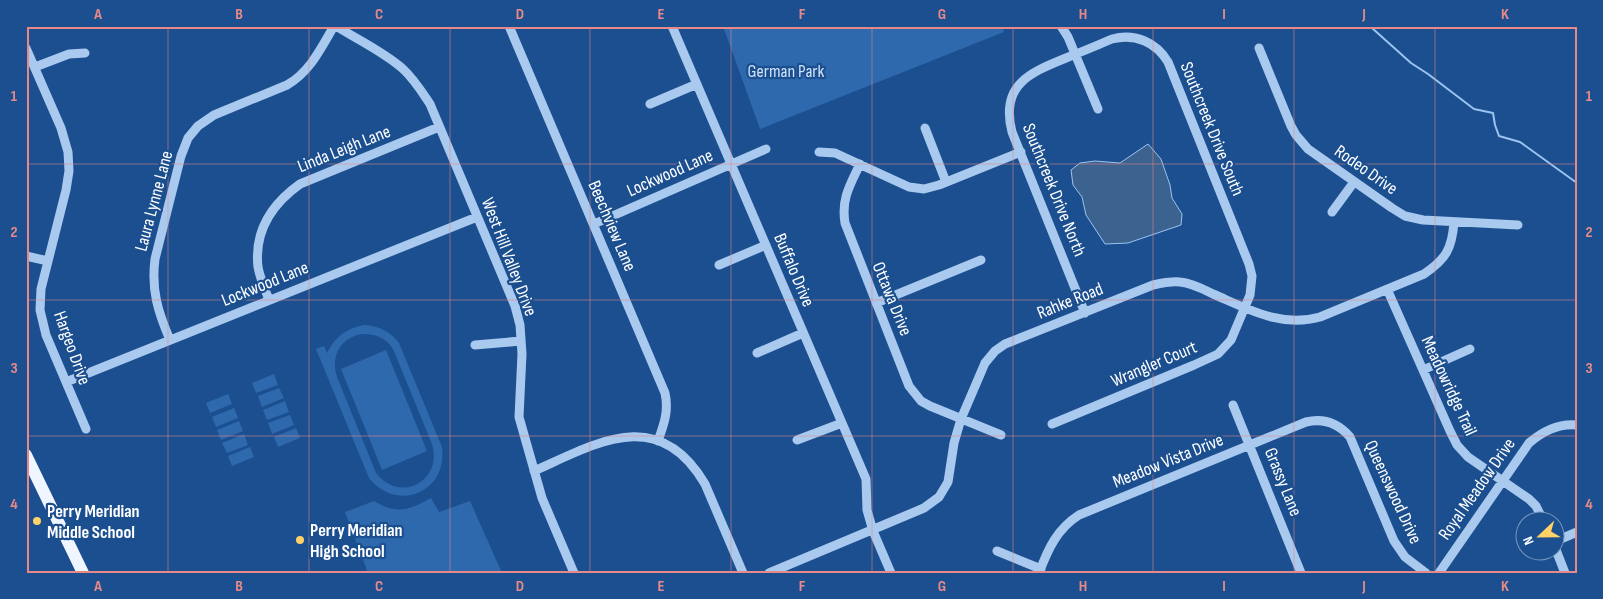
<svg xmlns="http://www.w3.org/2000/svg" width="1603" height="599" font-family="'Sofia Sans Condensed',sans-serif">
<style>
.green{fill:#2e69ad;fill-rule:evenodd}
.water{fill:#3c6290;stroke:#9cc4f0}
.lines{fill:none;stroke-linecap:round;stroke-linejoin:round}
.stream{stroke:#9cc4f0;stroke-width:2}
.minor{stroke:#a9c9ee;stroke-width:9}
.major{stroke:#f0f6ff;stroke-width:12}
.grid{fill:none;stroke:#e88989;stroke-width:1;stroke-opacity:0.55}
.poi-dot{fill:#ffd166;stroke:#1b4f8f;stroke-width:2}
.labels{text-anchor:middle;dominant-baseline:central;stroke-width:4.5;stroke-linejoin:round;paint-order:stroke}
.park-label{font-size:18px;fill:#cfe3fa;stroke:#1b4f8f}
.street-label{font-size:18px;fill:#fff;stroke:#1b4f8f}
.poi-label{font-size:18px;font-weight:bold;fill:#fff;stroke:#1b4f8f;text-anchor:start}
.neatline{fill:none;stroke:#e88989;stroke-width:2}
.grid-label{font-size:16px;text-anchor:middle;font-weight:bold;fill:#e88989}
</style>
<rect width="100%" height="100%" fill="#1b4f8f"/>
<path class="green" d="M723 26H1001L1004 32 760 129Z
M364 325C379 326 390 331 399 343L442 447C448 493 397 513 369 478L316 349 324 346 327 353C335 337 346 328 364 325ZM363 334C376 334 386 338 393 349L432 444C443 481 400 504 376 473L337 377C330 356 341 337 363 334Z
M386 350 427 451 382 470 341 369Z
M274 374 278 385 256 393 252 383Z
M279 388 284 398 262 407 258 396Z
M228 394 232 404 210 413 206 403Z
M285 401 289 412 267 420 263 410Z
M234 408 238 418 216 427 212 417Z
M290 415 294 425 272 434 268 423Z
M239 421 243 431 221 440 217 430Z
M296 428 300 438 278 447 274 437Z
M244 434 248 445 227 453 222 443Z
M250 447 254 457 232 466 228 456Z
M431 498 439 512 470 501 502 573H368L345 512 374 501C397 515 409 510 431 498Z"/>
<path class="water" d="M1148 144 1161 159 1170 185 1172 198 1182 214 1181 225 1128 243 1105 244 1086 215 1082 197 1073 185 1071 170 1080 163 1095 161 1120 163Z"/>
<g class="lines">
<path class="stream" d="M1365 26 1372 28 1411 63 1428 74 1474 109 1493 113 1495 125 1499 136 1520 142 1577 183"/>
<path class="minor" d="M336 26C358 40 384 52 403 69 414 79 422 92 430 104L515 306 520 325 522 354 519 417 542 498 574 573
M509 26 665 393C669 411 664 424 658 441
M672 26 866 479 867 510 873 531 891 573
M1061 26 1068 37 1098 109
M26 48 61 128 68 152 69 171 66 190 41 289 40 310 46 335 86 429
M1259 48 1291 126 1296 135 1308 149 1392 208 1405 216 1423 220 1518 225
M35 67 69 54 85 53
M650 104 697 84
M925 128 946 182
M819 152 835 153 909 187 924 189 939 185 1021 152
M860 164C850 185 841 199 845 223L909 386 921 401 930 406 1001 435
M1332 212 1354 182
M594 224 766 149
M26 256 48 261
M719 265 766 245
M1387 289 1450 431 1457 445 1468 457 1529 499 1536 506 1544 522
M269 300C265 289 260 278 258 267 254 231 272 204 300 184L439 127
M876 303 981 260
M170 340C158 312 151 290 155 259L181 156 188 138 198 126 214 115 287 85C310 72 321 48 334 26
M475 345 521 341
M757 353 803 333
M1423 370 1470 349
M66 382 477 217
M1233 405 1301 573
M1052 424 1194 365 1218 354 1231 340 1250 295 1252 276 1249 264 1168 62C1156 42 1135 33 1112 39 1096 46 1081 52 1066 58 1029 73 1000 85 1012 132L1085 313
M797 440 842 423
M534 471C597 443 658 405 705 484L743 573
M1556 541 1577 532
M1556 550 1565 573
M997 551 1041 569
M769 573 924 508 939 497 948 482 954 443 961 419 985 363 995 351 1005 344 1153 285C1162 283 1171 281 1180 282 1192 283 1203 289 1213 294 1248 309 1281 328 1320 317L1424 274C1446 259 1452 249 1454 222
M1039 573C1048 549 1057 529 1079 515L1306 422C1323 418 1338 423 1350 437L1394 541 1405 557 1426 573
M1439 573 1529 443C1543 431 1558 423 1577 425"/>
<path class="major" d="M26 455 83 573"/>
</g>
<path class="grid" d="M168 26V573M309 26V573M450 26V573M590 26V573M731 26V573M872 26V573M1013 26V573M1153 26V573M1294 26V573M1435 26V573M26 164H1577M26 300H1577M26 436H1577"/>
<g class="poi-dot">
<circle cx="37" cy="521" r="5"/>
<circle cx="300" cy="540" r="5"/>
</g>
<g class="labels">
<g class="park-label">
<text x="786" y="71">German Park</text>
</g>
<g class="street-label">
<text transform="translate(1212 129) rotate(68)">Southcreek Drive South</text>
<text transform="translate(344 149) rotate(-22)">Linda Leigh Lane</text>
<text transform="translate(1366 170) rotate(35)">Rodeo Drive</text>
<text transform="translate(670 173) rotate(-24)">Lockwood Lane</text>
<text transform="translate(1054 190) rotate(68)">Southcreek Drive North</text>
<text transform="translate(154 201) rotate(-75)">Laura Lynne Lane</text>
<text transform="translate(612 226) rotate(67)">Beechview Lane</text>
<text transform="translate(509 257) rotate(69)">West Hill Valley Drive</text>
<text transform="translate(794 270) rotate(67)">Buffalo Drive</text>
<text transform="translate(265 284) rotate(-22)">Lockwood Lane</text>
<text transform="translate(892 299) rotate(68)">Ottawa Drive</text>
<text transform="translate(1070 301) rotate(-22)">Rahke Road</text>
<text transform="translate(72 348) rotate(70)">Hargeo Drive</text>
<text transform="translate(1154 364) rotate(-23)">Wrangler Court</text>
<text transform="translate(1449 386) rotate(65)">Meadowridge Trail</text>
<text transform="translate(1168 461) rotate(-22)">Meadow Vista Drive</text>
<text transform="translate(1283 482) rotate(68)">Grassy Lane</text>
<text transform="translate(1477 489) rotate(-55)">Royal Meadow Drive</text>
<text transform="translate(1393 492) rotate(65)">Queenswood Drive</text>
</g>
<g class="poi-label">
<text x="47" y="511">Perry Meridian<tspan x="47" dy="21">Middle School</tspan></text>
<text x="310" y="530">Perry Meridian<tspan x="310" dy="21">High School</tspan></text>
</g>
</g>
<rect width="1603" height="599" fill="none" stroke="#1b4f8f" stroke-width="55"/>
<g transform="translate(1540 536) rotate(248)"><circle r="24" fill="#1b4f8f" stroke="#7695bc"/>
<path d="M0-4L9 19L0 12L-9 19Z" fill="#ffd166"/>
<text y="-8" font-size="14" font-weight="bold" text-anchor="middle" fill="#ffffff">N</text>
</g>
<rect x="28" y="28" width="1548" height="544" class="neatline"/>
<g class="grid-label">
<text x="98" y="19">A</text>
<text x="239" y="19">B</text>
<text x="379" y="19">C</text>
<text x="520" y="19">D</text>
<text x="661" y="19">E</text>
<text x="802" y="19">F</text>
<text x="942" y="19">G</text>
<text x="1083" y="19">H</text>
<text x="1224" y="19">I</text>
<text x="1364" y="19">J</text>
<text x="1505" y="19">K</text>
<text x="14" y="101">1</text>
<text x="1589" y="101">1</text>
<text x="14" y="237">2</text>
<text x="1589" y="237">2</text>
<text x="14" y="373">3</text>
<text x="1589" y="373">3</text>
<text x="14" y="509">4</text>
<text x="1589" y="509">4</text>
<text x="98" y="591">A</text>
<text x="239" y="591">B</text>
<text x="379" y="591">C</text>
<text x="520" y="591">D</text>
<text x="661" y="591">E</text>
<text x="802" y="591">F</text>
<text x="942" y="591">G</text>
<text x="1083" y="591">H</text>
<text x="1224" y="591">I</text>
<text x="1364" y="591">J</text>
<text x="1505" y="591">K</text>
</g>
</svg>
